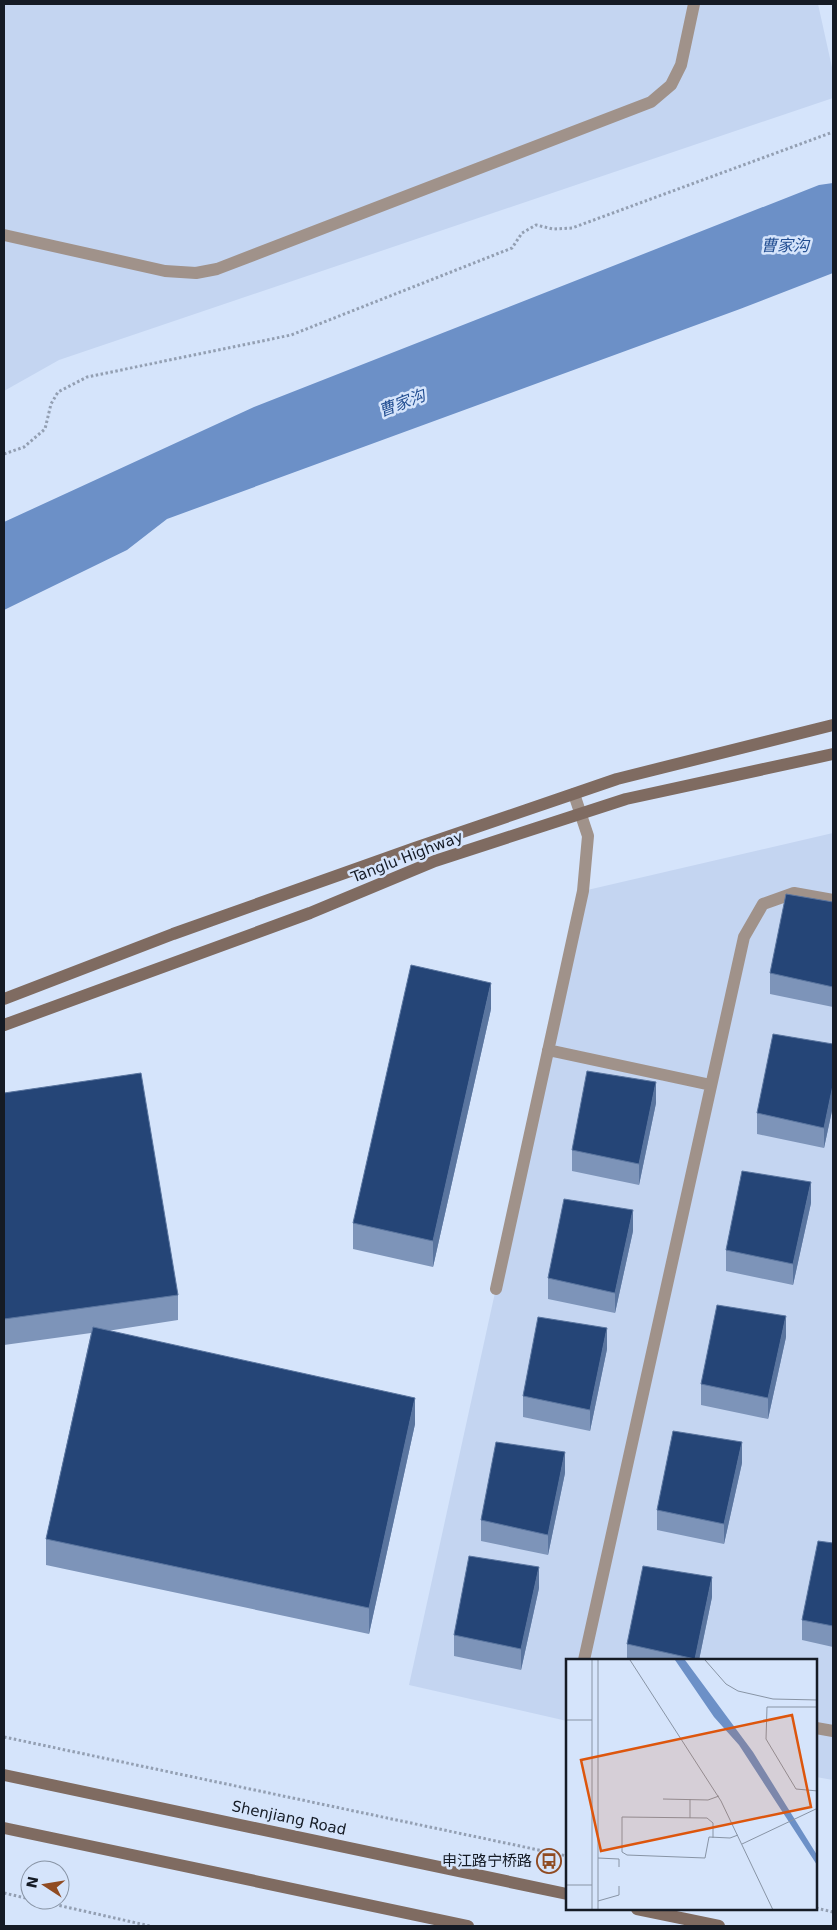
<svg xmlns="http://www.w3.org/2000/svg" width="837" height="1930" font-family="'DejaVu Sans','Noto Sans SC',sans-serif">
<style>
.built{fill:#c4d5f1}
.water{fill:#6c90c7}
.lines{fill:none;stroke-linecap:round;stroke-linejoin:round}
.path{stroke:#939fb2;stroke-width:3;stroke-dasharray:2.5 2.5;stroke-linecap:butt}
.service{stroke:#a0928a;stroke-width:12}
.secondary{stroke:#7f6b61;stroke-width:12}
.wall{fill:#7d94b9}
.shaded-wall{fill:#5a759f}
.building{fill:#254577;stroke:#5a759f}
.labels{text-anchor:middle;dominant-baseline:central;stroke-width:5;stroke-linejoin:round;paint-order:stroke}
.street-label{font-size:15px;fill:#151b25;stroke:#d5e4fb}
.poi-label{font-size:15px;fill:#151b25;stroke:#d5e4fb;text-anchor:end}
.water-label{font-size:16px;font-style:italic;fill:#214d91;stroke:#d5e4fb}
.inset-road{fill:none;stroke:#8894a5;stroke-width:1}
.view{fill:#dd560d;fill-opacity:0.15;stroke:#dd560d;stroke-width:2.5}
.inset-edge{fill:none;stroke:#151b25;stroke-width:2.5}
</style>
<rect width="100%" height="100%" fill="#d5e4fb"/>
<path class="built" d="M4 4H818L833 72V98L59 360 4 391Z
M833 833V1780L816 1777V1660H567V1721L409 1685 583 891Z"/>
<path class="water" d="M833 183V273L740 309 167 519 127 550 4 610V522L254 407 819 185Z"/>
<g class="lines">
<path class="path" d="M4 454 24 447 45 429 51 404 58 392 87 377 291 335 512 248 522 233 536 225 553 229 572 228 833 132
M4 1737 567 1856
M4 1893 30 1899
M35 1900 150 1926
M816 1908 833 1912"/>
<path class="service" d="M4 235 165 271 196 273 217 269 651 102 671 85 681 65 694 4
M548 1050 711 1085
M496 1289 583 891 588 836 574 794
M584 1660 744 937 763 904 794 893 833 900
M816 1728 833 1731"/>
<path class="secondary" d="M4 999 173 934 415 848 617 779 833 725
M4 1025 310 913 435 861 626 799 833 754
M4 1775 567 1894
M4 1828 468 1926
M637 1909 719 1926"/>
</g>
<path class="wall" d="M833 902V1007L770 994V973Z
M491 1009 433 1267 353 1249V1223Z
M833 1044V1106L824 1148 757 1134V1113Z
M4 1093 178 1295V1320L107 1331 415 1424 369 1634 46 1565V1539L91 1333 4 1345Z
M656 1103 639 1185 572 1171V1150Z
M811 1203 793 1285 726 1271V1250Z
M633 1231 615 1313 548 1299V1278Z
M786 1337 768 1419 701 1405V1384Z
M607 1349 590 1431 523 1417V1396Z
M742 1463 724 1544 657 1530V1510Z
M565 1473 548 1555 481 1541V1520Z
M833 1543V1647L802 1640V1620Z
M539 1588 521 1670 454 1656V1635Z
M712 1597 699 1660H627V1644Z"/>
<path class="shaded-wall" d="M491 983V1009L433 1267V1241Z
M656 1082V1103L639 1185V1164Z
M833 1085V1106L824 1148V1128Z
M811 1182V1203L793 1285V1264Z
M633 1210V1231L615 1313V1293Z
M786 1316V1337L768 1419V1398Z
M607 1328V1349L590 1431V1410Z
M415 1398V1424L369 1634V1608Z
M742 1442V1463L724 1544V1524Z
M565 1452V1473L548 1555V1535Z
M539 1567V1588L521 1670V1649Z
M712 1577V1597L699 1660H695Z"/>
<path class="building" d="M786 894 833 902V987L770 973Z
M411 965 491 983 433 1241 353 1223Z
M773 1034 833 1044V1085L824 1128 757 1113Z
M587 1071 656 1082 639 1164 572 1150Z
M141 1073 178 1295 4 1319V1093Z
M742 1171 811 1182 793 1264 726 1250Z
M564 1199 633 1210 615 1293 548 1278Z
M717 1305 786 1316 768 1398 701 1384Z
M538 1317 607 1328 590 1410 523 1396Z
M93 1327 415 1398 369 1608 46 1539Z
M673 1431 742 1442 724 1524 657 1510Z
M496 1442 565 1452 548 1535 481 1520Z
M818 1541 833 1543V1626L802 1620Z
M469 1556 539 1567 521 1649 454 1635Z
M643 1566 712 1577 695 1659 627 1644Z"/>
<defs>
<symbol id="bus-ring" viewBox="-11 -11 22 22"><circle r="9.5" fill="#d5e4fb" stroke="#904b22" stroke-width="1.5"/><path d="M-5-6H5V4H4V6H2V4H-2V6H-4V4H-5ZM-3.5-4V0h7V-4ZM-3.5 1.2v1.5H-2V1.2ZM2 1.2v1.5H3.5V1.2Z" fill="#904b22"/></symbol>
</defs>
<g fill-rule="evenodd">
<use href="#bus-ring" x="535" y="1847" width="28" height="28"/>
</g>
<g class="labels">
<g class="street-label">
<text transform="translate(407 857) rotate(-21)">Tanglu Highway</text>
<text transform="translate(289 1818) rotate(12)">Shenjiang Road</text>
</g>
<g class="poi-label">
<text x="532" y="1861">申江路宁桥路</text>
</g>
<g class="water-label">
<text x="785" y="245">曹家沟</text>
<text transform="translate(402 403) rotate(-21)">曹家沟</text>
</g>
</g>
<g transform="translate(566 1659)">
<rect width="251" height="251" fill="#d5e4fb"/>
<path d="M109 1H119L187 93 251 196V206L173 86 148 58Z" fill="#6c90c7"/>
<path class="inset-road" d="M26 1V251M64 1 155 142 207 251M139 1 160 25 172 32 207 40 252 41M252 48H201L200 80 230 130 252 132M0 61H26M97 140 142 141 153 137M124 140V159M147 179V164L141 159 56 158V193L61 196 139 199 143 178 164 179 172 176M176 185 252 149M32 199 53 200V208M0 226H26M32 242 53 236V227M32 251V1"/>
<path class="view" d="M226 56 245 148 35 192 15 101Z"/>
<rect width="251" height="251" class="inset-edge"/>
</g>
<rect width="837" height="1930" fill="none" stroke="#151b25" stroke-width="10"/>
<g transform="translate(45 1885) rotate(282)"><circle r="24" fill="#d5e4fb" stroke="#8894a5"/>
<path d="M0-4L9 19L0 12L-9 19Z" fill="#904b22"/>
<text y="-8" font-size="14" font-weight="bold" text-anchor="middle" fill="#151b25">N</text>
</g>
</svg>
